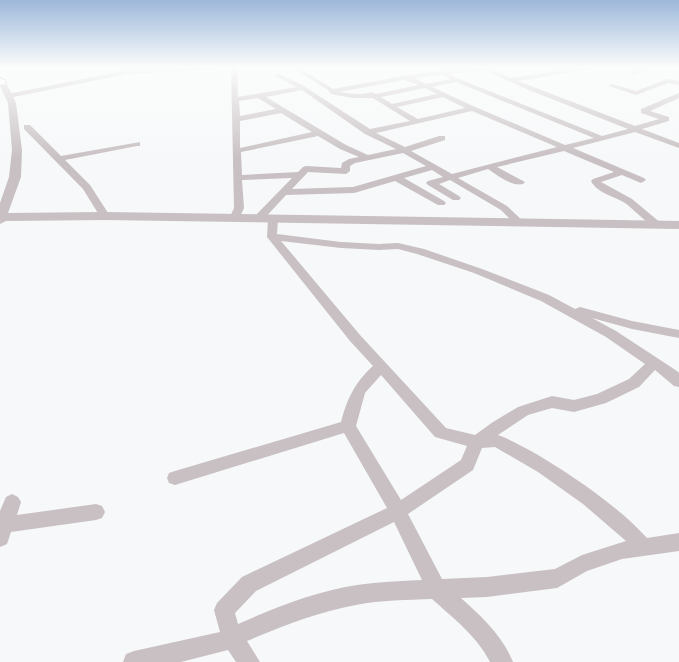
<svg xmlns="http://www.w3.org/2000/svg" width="679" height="662" font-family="Inter,sans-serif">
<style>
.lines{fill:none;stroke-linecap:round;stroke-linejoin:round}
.trunk-casing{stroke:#bbb4b6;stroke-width:2}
.minor{fill:#c8c0c2;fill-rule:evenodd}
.tertiary{fill:#c8c0c2;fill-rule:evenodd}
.trunk{fill:#fff;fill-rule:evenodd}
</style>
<rect width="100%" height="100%" fill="#f7f8f9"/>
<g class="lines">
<defs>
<path id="trunk" d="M0 79 5 80 6 82 5 84 0 85Z"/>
</defs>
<use href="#trunk" class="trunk-casing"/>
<path class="minor" d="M191 67H227L224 69 128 74 8 98 5 96 8 94 128 70Z
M231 67H237L238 97 297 87 275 76 274 75 277 73 302 85 370 129 410 121 373 98H353L331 94 328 90 291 67H298L333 89 407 75 476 67H493L491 69 511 78 580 67H594L591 69 518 81 635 126 659 119 641 113V109L679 93V98L650 111 669 117V121L642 129 679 143V148L635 132 573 148 644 178 646 180 641 183 622 175 601 182 632 199 662 224 661 226C650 229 634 209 625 203 614 196 597 193 591 181L593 179 614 172 564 151 497 167 525 182 523 184C512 187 497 175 488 169L458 178 507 206 524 222 519 225 515 224 501 210 450 180 439 184 459 196 461 198 459 200H453L428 185 426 183 428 181 443 177 432 170 404 178 444 201 446 203 444 205H438L395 181 354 193 286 195 262 221 258 222 253 219 254 217 292 178 242 180 244 208 238 221H230L229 219 234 208ZM483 70 529 90 628 129 602 136 459 79 450 74ZM443 75 451 79 426 84 414 78ZM404 80 419 85 376 94 371 92C362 96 348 93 338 92ZM456 82 594 138 565 145 473 106 432 87ZM425 88 437 94 392 104 381 97ZM302 90 365 134 396 149 368 155 346 145 266 97ZM443 97 465 108 418 119 397 107ZM258 98 276 109 240 116 239 101ZM472 111 557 147 452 174 411 151 445 140V136H439L405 147 376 133ZM281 113 312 132 240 148V121ZM318 136 340 149 359 157 349 159 342 163 341 168 306 166 303 167 298 172 242 175 241 152ZM403 153 426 166 353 187 292 189 308 172 346 174 350 171V166L355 163Z
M648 67H657L633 75 630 73Z
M667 79 679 81V85L668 83 636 95 609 86 612 84 636 91Z
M24 125H30L61 156 140 142V146H137L65 160 90 185 110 216 109 218H101L83 189 24 129Z
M273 216 278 219 277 234 341 242 379 244 398 243 424 249 482 269 549 295 575 309 580 307 632 321 679 330V338L632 329 592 318 616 331 677 371 679 373V387L674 386 655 370 639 387 606 403 574 412 552 408 528 415 498 435C509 439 520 445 531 451 569 473 617 505 647 538L679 533V551L622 559 587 571 557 588 487 597 461 598C482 617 502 635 513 662H490C477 636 453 618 432 599 407 600 381 600 356 605 318 612 282 626 247 641L260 662H236L228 650 181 662H123L126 654 134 651 220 632 214 610 217 603 242 577 387 508 344 433 175 485 169 483 167 478 169 473 175 471 341 422C347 399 355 382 373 366L350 341 267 237 268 219ZM281 241 341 248 379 250 398 249 417 254 474 273 541 301 606 337 645 364 629 379 597 394 574 400 552 396 518 407 493 422 475 435 446 428 360 335ZM381 375 435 437 467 446 461 460 401 500 356 426 365 393ZM495 447 538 472 583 504 626 541 582 555 555 569 487 577 442 579 408 514 473 470 482 448ZM394 522 422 580C400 581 379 582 357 585 317 591 276 607 238 624L235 613 256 591Z
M12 494 18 497 21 502 17 515 96 504 102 506 105 512 102 518 96 520 11 532 7 544 0 547V511L6 497Z"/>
<path class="tertiary" d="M0 76 4 78 16 103 22 150 21 177 8 213 105 212 679 221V229L105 220 6 221 0 224V203L9 177 12 150 8 103 0 86Z"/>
<use href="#trunk" class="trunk"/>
</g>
<linearGradient id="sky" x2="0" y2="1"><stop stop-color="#9db8da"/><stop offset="0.42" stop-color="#fbfcfc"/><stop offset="1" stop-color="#fbfcfc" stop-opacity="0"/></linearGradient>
<rect width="679" height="160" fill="url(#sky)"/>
</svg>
